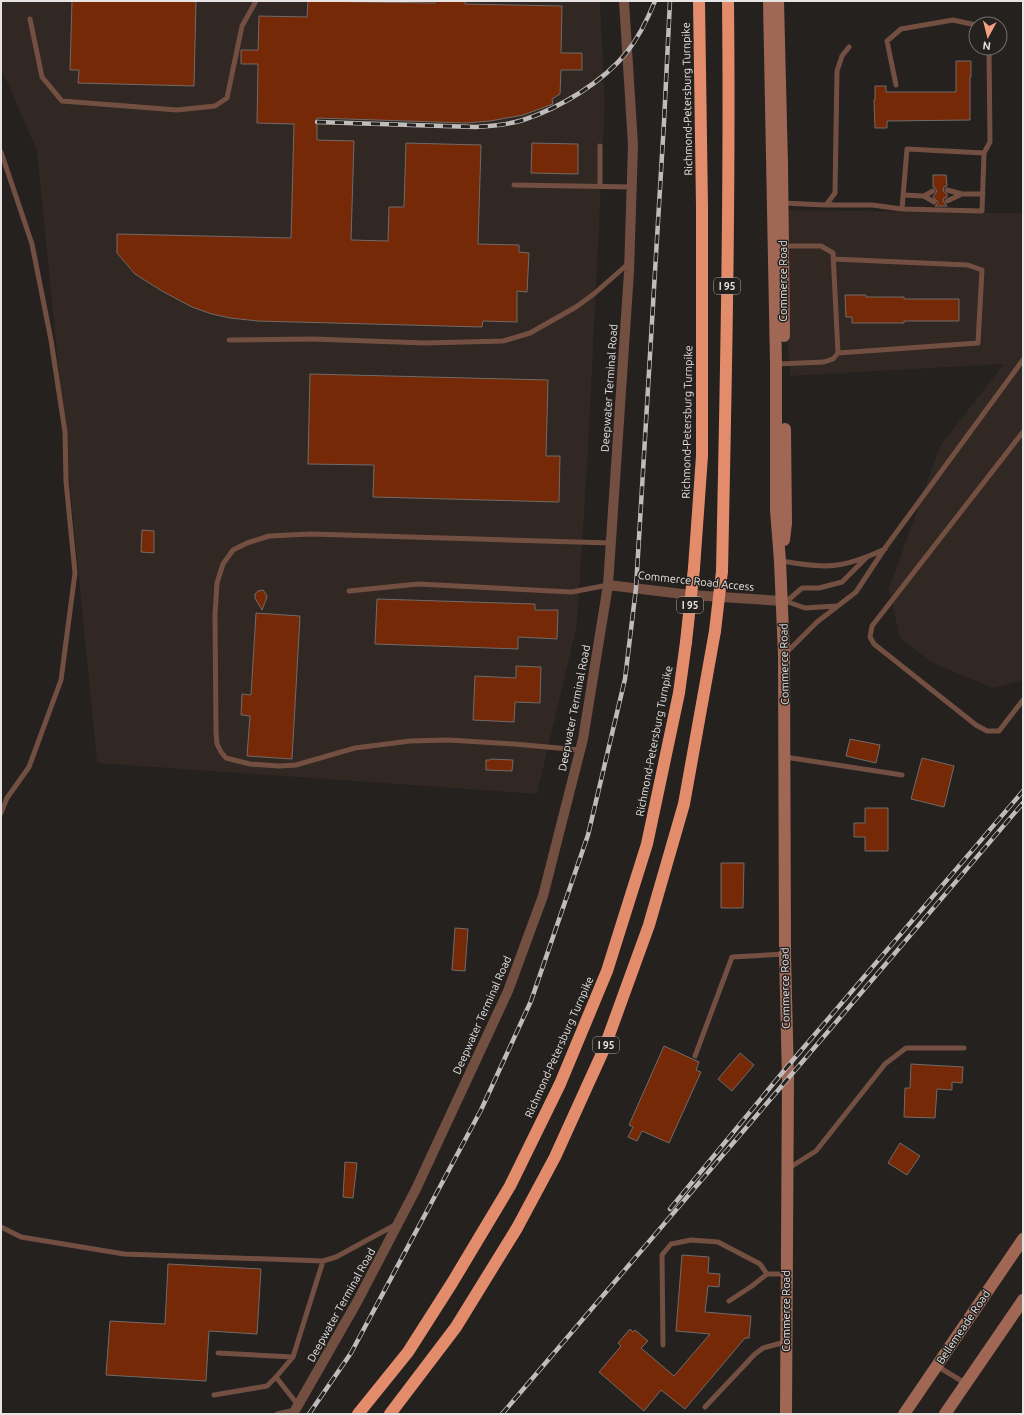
<svg xmlns="http://www.w3.org/2000/svg" width="1024" height="1415" font-family="Ubuntu,sans-serif">
<style>
.built{fill:#312723}
.building{fill:#762907;stroke:#706b69}
.lines{fill:none;stroke-linecap:round;stroke-linejoin:round}
.lane{stroke:#734f42;stroke-width:5}
.street{stroke:#734f42;stroke-width:10}
.secondary{stroke:#a06854;stroke-width:12}
.highway{stroke:#e38c6c;stroke-width:12}
.rail-casing{stroke:#bfbcbb;stroke-width:4.5}
.rail{stroke:#24211f;stroke-width:3;stroke-dasharray:9;stroke-linecap:butt}
.highway-bridge{stroke:#e38c6c;stroke-width:12}
.labels{text-anchor:middle;dominant-baseline:central;stroke-width:3;stroke-linejoin:round;paint-order:stroke}
.shield{fill:#24211f;stroke:#aca9a8;stroke-width:1}
.shield-label{font-size:10px;font-weight:bold;fill:#e6e3e2}
.street-label{font-size:11px;fill:#e6e3e2;stroke:#24211f}
</style>
<rect width="100%" height="100%" fill="#24211f"/>
<path class="built" d="M1 1H600L605 104 588 450 577 625 537 794 97 763 37 151 1 68Z
M786 210 1023 213V680L993 688 933 663 900 638 889 589 940 446 1004 364 790 376 783 272Z"/>
<path class="building" d="M72 1H196L194 86 78 83 79 70H70Z
M308 1 435 3V1H465V4L562 6 561 53H582V70H561L560 94 552 99 553 104 523 115 490 121 466 123 317 118V140L354 141 351 240 388 241 389 207H404L406 143 481 145 478 244 519 245V252L529 253 527 292 517 291V322L483 321 482 327 258 321 230 318 212 314 192 307 162 291 135 274 117 253V234L291 238 294 124 257 123 258 64H241V50H258L259 16 307 17Z
M956 61H971V77H970V120L887 121V128H875L874 100H875V86H886V92H956Z
M532 143 578 144V174L531 173Z
M933 175H946L947 186 944 187 943 191 947 194V197L944 198 943 201 947 206H935L937 204 938 202 933 197 937 191 935 188 933 187Z
M845 295H866V297H904V299H959V321H904V323H852V317H846Z
M310 374 548 380 546 456H560L559 502 373 497 374 465 308 464Z
M142 530 154 531V553L141 552Z
M263 590 266 594 267 597 262 610 255 598V594L258 591Z
M377 599 535 604V610H558L557 639 518 637V649L375 644Z
M256 613 300 616 292 759 247 756 250 716 241 715 242 694 251 695Z
M516 666 541 667 540 703 515 702 514 722 473 720 475 676 516 678Z
M850 739 880 745 876 763 846 756Z
M922 758 954 766 944 807 911 799Z
M491 759 513 760 512 771 486 770V760H490Z
M865 808H888V851H865V837H854V823H865Z
M721 863H744L743 908H721Z
M455 928 468 929 465 971 452 970Z
M664 1046 699 1062 696 1070 701 1072 669 1143 642 1131 637 1141 628 1137 633 1127 629 1125Z
M740 1053 754 1065 732 1091 718 1079Z
M911 1064 963 1067 962 1083 952 1082V1090L937 1089 935 1118 904 1117 905 1088H910Z
M900 1143 920 1156 907 1175 888 1163Z
M345 1162 357 1163 353 1198 343 1197Z
M682 1255 709 1257 708 1273 720 1274 719 1287 708 1286 705 1312 751 1316 749 1338H745L685 1409 661 1390 644 1411 599 1372 621 1346 618 1343 630 1329 633 1332 635 1330 648 1341 641 1348 674 1376 710 1334 676 1331Z
M168 1264 261 1269 257 1334 209 1331 206 1381 106 1375 110 1321 165 1324Z"/>
<g class="lines">
<path class="lane" d="M30 19 42 77 62 101 177 110 215 106 227 98 242 26 256 1
M896 85 887 41 901 29 953 20 976 25
M600 146V186
M1 152 32 244 51 340 65 432 66 481 75 573 61 680 29 767 7 798 1 813
M984 153 990 142 989 48
M514 185 632 187
M947 190 962 194
M903 195 924 196 934 202
M924 196 933 191
M947 201 962 194H983
M782 203 826 205 835 193 837 71 842 56 849 47
M826 205H872L902 209 907 149 984 153 982 211 902 209
M833 259 968 265 982 270 978 343 838 353
M229 340 313 339 425 343 503 341 530 333 576 307 595 293 629 263
M777 364 824 362 833 359 838 353 833 253 821 246H783
M1023 432 872 626 870 637 874 644 976 725 987 731H999L1023 700
M780 561C798 563 819 568 837 565 853 563 870 556 885 549
M349 591 418 584 572 592 608 585
M785 601 805 608 836 606
M787 601 802 588H819L842 582 866 558
M786 653 817 622 856 592 885 548 1023 360
M580 750 514 744 448 740 410 741 355 748 296 765 279 766 250 764 226 758 221 752 217 744 216 732 215 615 217 583 223 564 233 550 247 543 269 536 311 534 611 543
M785 757 902 775
M695 1056 732 957 785 954
M789 1168 816 1151 885 1064 906 1048H964
M1 1227 21 1237 124 1254 323 1261 336 1257 395 1225
M729 1301 752 1286 767 1274
M663 1345 662 1255 671 1244 691 1240 718 1242 760 1264 767 1274H786
M218 1353 293 1357
M937 1366 965 1383
M276 1377 298 1405
M214 1395 267 1386 276 1377 293 1357 323 1261
M705 1407 755 1354 763 1348 785 1342
M277 1414 295 1410"/>
<path class="street" d="M608 585 691 595 782 601
M293 1414 357 1302 416 1189 508 991 543 896 583 739 608 585 629 272 633 145 624 1"/>
<path class="secondary" d="M769 1 776 364V510L780 561 784 655 785 954 788 1078 786 1414
M778 1 782 165 784 336
M784 540 786 523 785 429
M904 1414 1023 1239
M945 1414 1023 1300"/>
<path class="highway" d="M694 568 702 456V207L699 1
M722 571C726 381 730 191 728 1
M358 1414 408 1352 452 1283 510 1186 560 1084 607 971 647 844 679 693 686 642
M390 1414 456 1327 517 1228 555 1157 604 1049 649 925 684 804 715 631"/>
<defs>
<path id="rail" d="M317 122 475 127C491 126 508 125 523 120 560 108 603 82 627 52 639 37 648 18 655 1
M670 1209 787 1067 1023 791
M309 1414 351 1353 481 1110 531 1001 588 835 625 679 636 588 664 122 670 1
M502 1414 1023 803"/>
</defs>
<use href="#rail" class="rail-casing"/>
<use href="#rail" class="rail"/>
<path class="highway-bridge" d="M715 631 722 571
M686 642 694 568"/>
</g>
<g class="labels">
<g class="shield">
<rect x="714" y="278" width="26" height="16" rx="3"/>
<rect x="677" y="597" width="26" height="16" rx="3"/>
<rect x="593" y="1037" width="26" height="16" rx="3"/>
</g>
<g class="shield-label">
<text x="727" y="286">I 95</text>
<text x="690" y="605">I 95</text>
<text x="606" y="1045">I 95</text>
</g>
<g class="street-label">
<text transform="translate(687 99) rotate(-91)">Richmond-Petersburg Turnpike</text>
<text transform="translate(783 281) rotate(-90)">Commerce Road</text>
<text transform="translate(609 388) rotate(-86)">Deepwater Terminal Road</text>
<text transform="translate(687 422) rotate(-89)">Richmond-Petersburg Turnpike</text>
<text transform="translate(696 581) rotate(6)">Commerce Road Access</text>
<text transform="translate(784 664) rotate(-91)">Commerce Road</text>
<text transform="translate(574 708) rotate(-79)">Deepwater Terminal Road</text>
<text transform="translate(654 741) rotate(-79)">Richmond-Petersburg Turnpike</text>
<text transform="translate(785 988) rotate(-91)">Commerce Road</text>
<text transform="translate(482 1015) rotate(-66)">Deepwater Terminal Road</text>
<text transform="translate(559 1047) rotate(-66)">Richmond-Petersburg Turnpike</text>
<text transform="translate(341 1305) rotate(-61)">Deepwater Terminal Road</text>
<text transform="translate(786 1311) rotate(-90)">Commerce Road</text>
<text transform="translate(963 1327) rotate(-56)">Bellemeade Road</text>
</g>
</g>
<rect width="1024" height="1415" fill="none" stroke="#e6e3e2" stroke-width="4"/>
<g transform="translate(988 36) rotate(187)"><circle r="19" fill="#24211f" stroke="#726f6d"/>
<path d="M0-3L7 15L0 10L-7 15Z" fill="#f3a082"/>
<text y="-6" font-size="11" font-weight="bold" text-anchor="middle" fill="#e6e3e2">N</text>
</g>
</svg>
